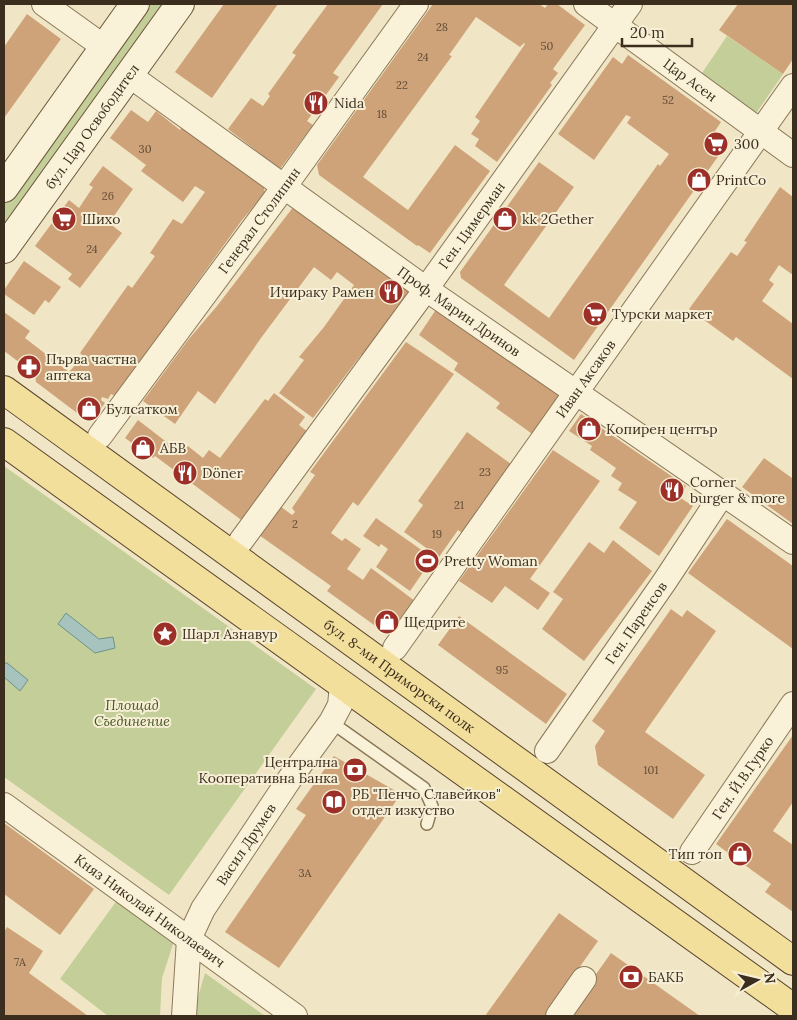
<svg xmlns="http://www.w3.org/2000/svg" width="797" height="1020" font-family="Lora,serif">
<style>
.green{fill:#c4ce98}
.water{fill:#a7c3bd;stroke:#6d928b}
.building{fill:#cfa37a}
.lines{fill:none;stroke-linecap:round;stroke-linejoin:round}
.lane-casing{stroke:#8b785a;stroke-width:14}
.street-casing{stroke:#8b785a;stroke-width:26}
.secondary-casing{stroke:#6d593d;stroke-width:30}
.primary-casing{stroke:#59452e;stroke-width:30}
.lane{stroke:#faf2d8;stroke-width:11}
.street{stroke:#faf2d8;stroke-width:24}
.secondary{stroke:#faf2d8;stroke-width:28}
.primary{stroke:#f3df9c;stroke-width:28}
.labels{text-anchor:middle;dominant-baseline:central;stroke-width:4;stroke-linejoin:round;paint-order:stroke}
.number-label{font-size:11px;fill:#604b35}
.street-label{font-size:14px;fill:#3b2e1e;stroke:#f7efd5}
.poi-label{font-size:14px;fill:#3b2e1e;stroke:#f7efd5;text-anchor:start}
.park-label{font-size:14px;font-style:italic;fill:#475824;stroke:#f7efd5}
</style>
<rect width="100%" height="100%" fill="#f0e6c5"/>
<path class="green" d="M135 4H181L4 251V187Z
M727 36 783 74 755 115 700 76Z
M4 466 316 689 169 895 4 777Z
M123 892 177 932 162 978 160 1016H108L60 979Z
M205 973 265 1016H196L198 997Z"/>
<path class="water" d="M66 613 99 639 113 637 115 648 95 653 58 624Z
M4 663H7L28 680 20 691 4 677Z"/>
<path class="building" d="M224 4H278L212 98 175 72Z
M328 4H383L333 73 339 77 307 121 313 125 280 169 228 129 251 98 263 106 270 96 268 94 296 55 292 53Z
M433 4H539L545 8 548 4H557L585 25 553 69 558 73 550 83 552 85 497 162 475 146 479 139 471 134 480 121 475 117 525 44 524 43 520 47 476 17 449 55 452 56 363 177 408 210 455 145 490 171 430 253 418 245 417 246 319 175 317 165Z
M738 4H793V59L783 74 719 30Z
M27 14 61 39 4 118V47Z
M628 55 721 122 715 131 729 141 574 360 461 278 460 272 539 162 574 187 504 285 549 318 658 164 660 166 669 154 627 123 631 117 626 115 594 160 558 134 613 57 622 64Z
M131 110 148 122 156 111 180 130 183 125 263 184 265 193 242 220 115 396 111 394 108 399 102 397 101 400 105 403 97 414 81 416 36 382 35 374 4 351V312L30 331 25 338 69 372 83 356 80 353 128 285 132 288 155 256 150 253 173 219 182 224 205 192 195 186 183 202 141 171 146 165 110 138Z
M103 166 133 189 109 223 122 233 80 288 68 279 72 274 35 246 69 200 79 208 93 187 89 185Z
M780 187 793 197V275L779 265 769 280 774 284 762 301 793 324V379L736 337 733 341 689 309 731 252 737 256 747 242 744 241Z
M294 206 408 289 409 296 364 357 361 355 313 418 279 393 304 360 299 357 324 327 354 285 337 272 331 280 314 267 261 338 215 404 198 391 175 424 143 401 188 340 217 306Z
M24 261 61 287 49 303 45 300 34 315 4 294V290Z
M437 308 558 392 560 400 535 436 496 408 500 403 454 370 458 363 419 335Z
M406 342 454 374 358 506 353 502 331 533 342 541 345 538 361 549 347 569 363 580 371 568 415 601 395 627 381 630 327 591 331 586 259 535 280 506 292 515 295 512 292 508 315 475 310 472Z
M274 393 305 417 299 425 308 432 262 490 267 494 244 522 155 456 153 458 125 438 138 420 182 454 188 446 203 458 209 450 220 458 265 399 268 401Z
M581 414 686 486 679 497 693 506 659 556 619 528 637 502 618 490 622 483 611 476 616 468 590 450 592 446 569 431Z
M467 432 511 464 462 533 458 530 439 557 404 532 423 505 418 501Z
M553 450 600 481 530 579 550 593 538 610 505 586 492 603 459 581Z
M764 458 792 478 793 476V524L742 487Z
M376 518 433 558 410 591 376 567 388 549 381 544 379 547 363 536Z
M727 519 793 566V649L688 573Z
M613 540 652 571 584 661 542 629 563 599 553 592 589 542 604 553Z
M671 609 682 617 687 610 716 631 645 732 705 775 673 819 598 765 595 746 605 731 592 721Z
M459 616 567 694 546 724 438 645Z
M793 735V802L773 831 793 845V912L765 892 771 884 716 844Z
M334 756 401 794 279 968 225 932 306 815 296 809Z
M4 823 94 889 60 935 4 894Z
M559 913 598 941 545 1016H485Z
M7 927 43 951 29 973 88 1016H4V932Z
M611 953 700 1016H568L567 1015Z"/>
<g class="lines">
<defs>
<path id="lane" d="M331 722 424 788 432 806 427 824"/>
<g id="street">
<path d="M44 4 104 47"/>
<path id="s1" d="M586 4 793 155"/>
<path id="s2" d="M129 75 426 289 793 542"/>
<path id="s3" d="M100 436 284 187 416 4"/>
<path id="s4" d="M241 541 426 289 630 4"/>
<path id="s5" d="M395 648 793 86"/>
<path id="s6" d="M547 751 665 581 723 493"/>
<path id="s7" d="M4 805 295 1016"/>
<path id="s8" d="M692 852 793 704"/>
<path id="s9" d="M184 1016 189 939 203 909 291 777 331 722 340 705 342 685"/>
<path d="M558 1016 584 979"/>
</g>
<g id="secondary">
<path d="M4 188 135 4"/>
<path id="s10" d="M4 249 180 4"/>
</g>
<g id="primary">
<path id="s11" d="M4 390 793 961"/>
<path d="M4 442 793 1008"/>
</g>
</defs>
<use href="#lane" class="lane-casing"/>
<use href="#street" class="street-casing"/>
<use href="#secondary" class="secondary-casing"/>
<use href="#primary" class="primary-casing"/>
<use href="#lane" class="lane"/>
<use href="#street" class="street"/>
<use href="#secondary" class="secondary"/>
<use href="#primary" class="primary"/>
</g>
<defs>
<symbol id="restaurant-disc" viewBox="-11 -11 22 22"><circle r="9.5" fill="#9c3028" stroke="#f7efd5"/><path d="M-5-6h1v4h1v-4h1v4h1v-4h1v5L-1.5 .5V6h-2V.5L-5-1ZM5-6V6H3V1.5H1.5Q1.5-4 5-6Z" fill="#fff"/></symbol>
<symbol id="supermarket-disc" viewBox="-11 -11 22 22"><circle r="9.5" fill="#9c3028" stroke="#f7efd5"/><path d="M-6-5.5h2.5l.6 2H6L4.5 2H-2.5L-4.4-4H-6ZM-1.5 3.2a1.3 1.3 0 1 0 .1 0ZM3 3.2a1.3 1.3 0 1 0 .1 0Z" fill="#fff"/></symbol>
<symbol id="shop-disc" viewBox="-11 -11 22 22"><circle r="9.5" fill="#9c3028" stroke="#f7efd5"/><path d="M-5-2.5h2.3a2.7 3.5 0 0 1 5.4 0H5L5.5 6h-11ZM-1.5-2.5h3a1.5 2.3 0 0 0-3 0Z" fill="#fff"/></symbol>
<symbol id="pharmacy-disc" viewBox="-11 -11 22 22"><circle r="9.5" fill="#9c3028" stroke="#f7efd5"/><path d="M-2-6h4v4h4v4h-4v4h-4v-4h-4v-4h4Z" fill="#fff"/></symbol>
<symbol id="stadium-disc" viewBox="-11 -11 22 22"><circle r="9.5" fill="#9c3028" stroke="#f7efd5"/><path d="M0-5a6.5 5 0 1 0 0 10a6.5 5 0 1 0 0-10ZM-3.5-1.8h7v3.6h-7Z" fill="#fff"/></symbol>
<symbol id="sight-disc" viewBox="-11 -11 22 22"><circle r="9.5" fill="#9c3028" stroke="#f7efd5"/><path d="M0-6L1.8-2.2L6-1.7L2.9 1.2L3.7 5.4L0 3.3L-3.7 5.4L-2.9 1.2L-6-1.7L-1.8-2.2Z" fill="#fff"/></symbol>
<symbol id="bank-disc" viewBox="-11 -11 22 22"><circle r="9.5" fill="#9c3028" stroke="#f7efd5"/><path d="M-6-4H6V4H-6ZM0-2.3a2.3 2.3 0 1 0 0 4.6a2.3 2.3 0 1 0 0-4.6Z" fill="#fff"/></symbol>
<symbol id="library-disc" viewBox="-11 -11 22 22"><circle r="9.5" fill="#9c3028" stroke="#f7efd5"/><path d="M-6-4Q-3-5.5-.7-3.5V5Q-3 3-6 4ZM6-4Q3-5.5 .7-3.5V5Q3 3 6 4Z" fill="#fff"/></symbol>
</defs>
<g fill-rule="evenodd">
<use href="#restaurant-disc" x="302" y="89" width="28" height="28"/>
<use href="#supermarket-disc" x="702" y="130" width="28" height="28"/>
<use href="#shop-disc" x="685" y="166" width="28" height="28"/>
<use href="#supermarket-disc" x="50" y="205" width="28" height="28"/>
<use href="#shop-disc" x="491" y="205" width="28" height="28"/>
<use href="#restaurant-disc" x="377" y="278" width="28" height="28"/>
<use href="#supermarket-disc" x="581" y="300" width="28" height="28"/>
<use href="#pharmacy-disc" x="15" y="353" width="28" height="28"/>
<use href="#shop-disc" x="75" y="395" width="28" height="28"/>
<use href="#shop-disc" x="575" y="415" width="28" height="28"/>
<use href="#shop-disc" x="129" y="434" width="28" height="28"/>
<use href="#restaurant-disc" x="171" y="459" width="28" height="28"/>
<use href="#restaurant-disc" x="658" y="476" width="28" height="28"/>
<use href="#stadium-disc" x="413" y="547" width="28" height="28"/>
<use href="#shop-disc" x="373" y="608" width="28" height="28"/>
<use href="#sight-disc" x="151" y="620" width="28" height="28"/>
<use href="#bank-disc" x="341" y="756" width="28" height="28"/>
<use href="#library-disc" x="320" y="788" width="28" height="28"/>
<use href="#shop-disc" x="726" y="840" width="28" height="28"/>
<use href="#bank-disc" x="617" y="963" width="28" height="28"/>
</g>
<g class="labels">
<g class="number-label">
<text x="442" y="27">28</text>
<text x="547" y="46">50</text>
<text x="423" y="57">24</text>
<text x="402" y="85">22</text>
<text x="668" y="100">52</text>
<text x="382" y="114">18</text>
<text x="145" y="149">30</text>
<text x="108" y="196">26</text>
<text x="92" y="249">24</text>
<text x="485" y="472">23</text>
<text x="459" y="505">21</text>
<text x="295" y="524">2</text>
<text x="437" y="534">19</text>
<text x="502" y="670">95</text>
<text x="651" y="770">101</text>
<text x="305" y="873">3А</text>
<text x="20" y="962">7А</text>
</g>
<g class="street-label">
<text stroke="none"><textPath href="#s1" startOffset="129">Цар Асен</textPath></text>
<text stroke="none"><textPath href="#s10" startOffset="151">бул. Цар Освободител</textPath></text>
<text stroke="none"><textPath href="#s3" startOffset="268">Генерал Столипин</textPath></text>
<text stroke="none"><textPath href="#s4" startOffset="391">Ген. Цимерман</textPath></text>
<text stroke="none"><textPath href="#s2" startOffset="406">Проф. Марин Дринов</textPath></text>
<text stroke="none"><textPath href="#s5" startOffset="330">Иван Аксаков</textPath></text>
<text stroke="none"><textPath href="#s6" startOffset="156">Ген. Паренсов</textPath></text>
<text stroke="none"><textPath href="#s11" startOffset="488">бул. 8-ми Приморски полк</textPath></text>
<text stroke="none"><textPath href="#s8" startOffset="90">Ген. Й.В.Гурко</textPath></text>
<text stroke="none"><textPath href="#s9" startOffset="188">Васил Друмев</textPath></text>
<text stroke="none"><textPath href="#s7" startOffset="180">Княз Николай Николаевич</textPath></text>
</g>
<g class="poi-label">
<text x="334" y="103">Nida</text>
<text x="734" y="144">300</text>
<text x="716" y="180">PrintCo</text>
<text x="82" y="219">Шихо</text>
<text x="522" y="219">kk 2Gether</text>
<text x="374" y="292" text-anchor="end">Ичираку Рамен</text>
<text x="612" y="314">Турски маркет</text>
<text x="46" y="359">Първа частна<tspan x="46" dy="16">аптека</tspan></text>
<text x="106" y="409">Булсатком</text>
<text x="606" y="429">Копирен център</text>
<text x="160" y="448">АБВ</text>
<text x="202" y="473">Döner</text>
<text x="690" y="482">Corner<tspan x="690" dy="16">burger &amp; more</tspan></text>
<text x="444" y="561">Pretty Woman</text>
<text x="404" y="622">Щедрите</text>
<text x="182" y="634">Шарл Азнавур</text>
<text x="338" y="762" text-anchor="end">Централна<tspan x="338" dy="16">Кооперативна Банка</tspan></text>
<text x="352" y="794">РБ "Пенчо Славейков"<tspan x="352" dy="16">отдел изкуство</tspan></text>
<text x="722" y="854" text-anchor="end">Тип топ</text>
<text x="648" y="977">БАКБ</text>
</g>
<g class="park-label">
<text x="132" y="705">Площад<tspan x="132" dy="16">Съединение</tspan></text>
</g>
</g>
<rect width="797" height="1020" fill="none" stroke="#3b2e1e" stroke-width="10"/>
<g transform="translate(757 980) rotate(82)" stroke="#f7efd5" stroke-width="4" paint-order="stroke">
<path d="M0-4L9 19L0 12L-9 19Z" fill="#3b2e1e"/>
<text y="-8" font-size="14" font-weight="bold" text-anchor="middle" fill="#3b2e1e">N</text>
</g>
<path d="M622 38v8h70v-8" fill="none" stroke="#3b2e1e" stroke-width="2.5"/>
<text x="630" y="38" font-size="15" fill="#3b2e1e" stroke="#f7efd5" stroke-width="4" paint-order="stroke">20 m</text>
</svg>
